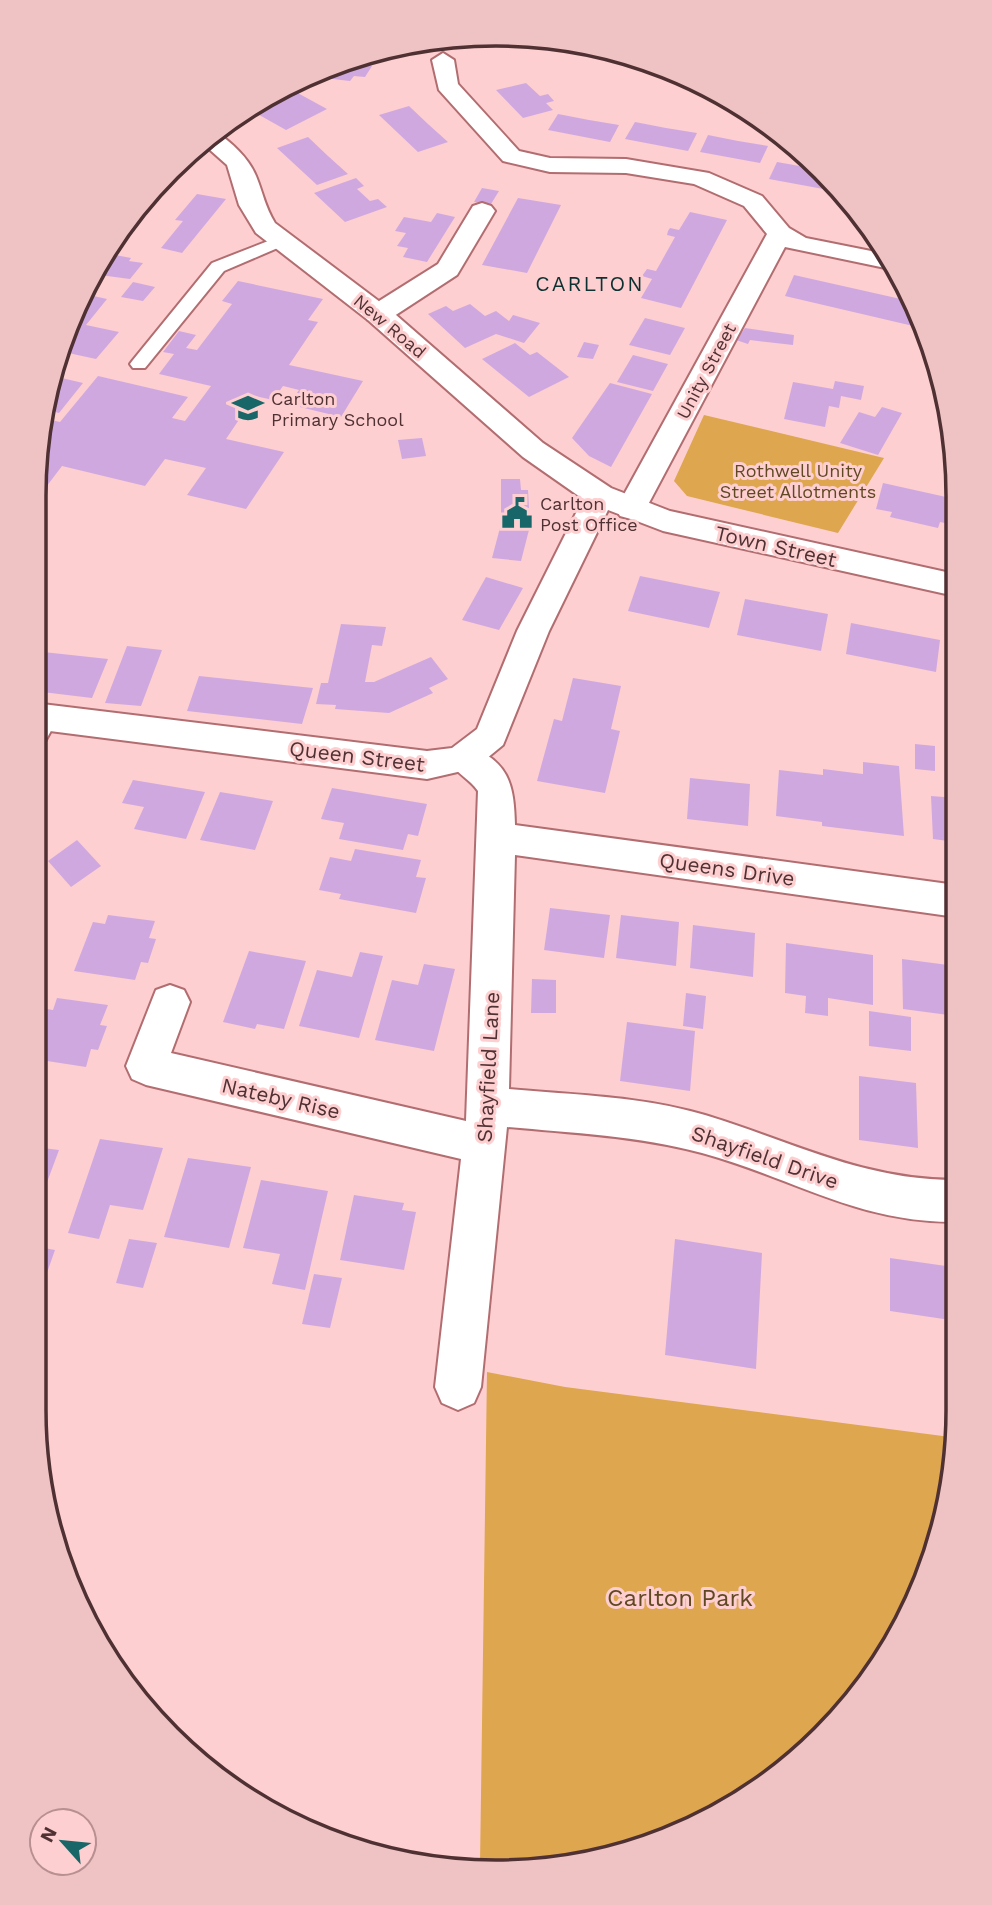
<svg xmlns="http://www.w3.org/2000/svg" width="992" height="1905" font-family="'Work Sans',sans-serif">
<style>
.green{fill:#dea64e}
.building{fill:#d0a8e0}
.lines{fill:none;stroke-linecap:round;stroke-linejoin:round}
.service-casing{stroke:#b26d70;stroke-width:4}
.minor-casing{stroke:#b26d70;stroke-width:4}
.tertiary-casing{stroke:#b26d70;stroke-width:4}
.service{fill:#fff;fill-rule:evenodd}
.minor{fill:#fff;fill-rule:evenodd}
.tertiary{fill:#fff;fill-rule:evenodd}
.labels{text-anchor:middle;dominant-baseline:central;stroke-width:6;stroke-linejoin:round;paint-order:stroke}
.far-street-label{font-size:18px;fill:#503133;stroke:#fdcfd0}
.far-poi-label{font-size:18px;fill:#503133;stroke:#fdcfd0;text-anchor:start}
.far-park-label{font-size:18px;fill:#604822;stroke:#fdcfd0}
.far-quarter-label{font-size:21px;letter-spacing:2px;fill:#0d3031;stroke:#fdcfd0}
.street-label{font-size:21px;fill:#503133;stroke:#fdcfd0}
.near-park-label{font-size:24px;fill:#604822;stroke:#fdcfd0}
.rim{fill:none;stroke:#503133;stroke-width:3.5}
</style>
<rect width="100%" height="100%" fill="#fdcfd0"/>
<path class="green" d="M704 415 884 458 838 533 687 496 674 481Z
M487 1372 565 1387 958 1438 943 1528 911 1614 823 1736 700 1824 616 1856 527 1871 480 1866Z"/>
<path class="building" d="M347 58 363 60 360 65 372 66 365 77 354 76 350 81 307 76Z
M526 83 540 96 548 94 554 101 546 103 553 110 523 118 496 90Z
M294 91 327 109 286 130 252 111Z
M409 106 428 124 448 142 418 152 379 115Z
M558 114 589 120 619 125 610 142 548 130Z
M635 122 666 128 697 133 688 151 625 139Z
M708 135 738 141 768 146 760 163 700 152Z
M308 137 328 156 348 174 317 185 277 148Z
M777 162 822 170 836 185 834 191 769 179Z
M356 178 364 186 357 189 370 201 378 199 387 207 345 222 314 193Z
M482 188 499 191 491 204 474 202Z
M197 194 226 199 182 253 161 248 183 221 175 220Z
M518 198 561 205 527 273 482 265Z
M848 199 863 215 864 216 843 212Z
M143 200 154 202 128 232 119 230Z
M690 212 727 220 681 308 641 298 652 279 642 276 647 269 656 271 675 237 667 235 668 231 670 228 679 230Z
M437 213 455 217 427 262 403 257 408 248 397 246 406 233 395 231 404 217 431 222Z
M105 253 131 258 129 261 143 263 130 279 92 274Z
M794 275 914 302 926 329 785 296Z
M238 281 323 299 308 320 318 322 289 365 363 381 341 417 300 407 303 402 292 400 299 390 283 386 273 400 255 396 226 439 284 452 246 509 187 495 206 468 165 459 145 486 62 466 40 495 34 494V466L42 418 60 422 98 376 188 397 172 418 185 421 211 386 159 374 174 354 163 352 179 331 196 335 186 348 197 350 232 304 222 301Z
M133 282 155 287 143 301 121 297Z
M80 293 107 299 86 325 119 332 96 359 59 351 72 337 64 335Z
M470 304 485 316 496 311 509 321 513 315 540 323 524 343 496 334 465 348 428 314 446 306 453 311Z
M645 318 685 328 670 355 629 345Z
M745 328 794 335 793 345 750 340 748 344 736 340Z
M584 342 599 345 593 359 577 357Z
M515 343 530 355 537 352 569 377 529 397 482 359Z
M633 355 668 364 653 391 617 382Z
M49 375 83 383 59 413 44 409Z
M835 381 864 386 861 400 841 396 839 408 829 406 825 427 784 419 793 382 833 389Z
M610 383 652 394 611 467 589 456 572 438Z
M882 407 902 413 878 455 840 443 859 412 875 417Z
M422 438 426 456 402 459 398 440Z
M501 479H520L521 490H528L530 526 521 561 492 558 501 524Z
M883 483 955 499 949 524 940 522 938 528 890 517 892 512 876 509Z
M640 576 720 592 709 628 628 611Z
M486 577 523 588 499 630 462 620Z
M745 599 828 614 821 651 737 635Z
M851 623 940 640 936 672 846 654Z
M341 624 386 627 382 646 372 645 365 682H374L431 657 448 679 429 688 433 693 389 713 335 709 336 705 316 704 321 683H328Z
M127 646 162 650 141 706 105 703Z
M34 651 108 659 92 698 34 691Z
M199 676 284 685 313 688 302 724 187 711Z
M573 678 621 686 611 729 620 731 605 793 537 781 554 719 562 721Z
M915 744 935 746V771L915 769Z
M863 762 899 766 904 836 822 826V822L776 816 779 770 823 775V769L863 774Z
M690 778 750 784 748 826 687 819Z
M133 780 205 792 186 839 134 829 144 807 122 803Z
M332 788 427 804 418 836 408 834 403 850 339 839 344 823 321 819Z
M220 792 273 801 255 850 200 840Z
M931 796 956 798V842L933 839Z
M77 840 101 866 71 887 48 861Z
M355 849 421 860 416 877 426 878 416 913 339 899 341 894 319 890 330 857 351 861Z
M550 908 610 915 604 958 544 950Z
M108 915 155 921 149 938 156 939 148 963 141 962 135 980 74 971 93 922 105 924Z
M621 915 679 922 676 966 616 958Z
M693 925 755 933 753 977 690 968Z
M786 943 873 955V1005L828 998V1016L805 1013 806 996 785 993Z
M249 951 306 961 284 1029 257 1024 255 1029 223 1022Z
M360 952 383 956 359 1038 299 1026 317 970 352 977Z
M902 959 956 966V1016L903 1009Z
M424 964 455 969 434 1051 375 1040 392 980 418 985Z
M532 979 556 980V1013H531Z
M686 993 706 996 703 1029 683 1026Z
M57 998 108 1005 100 1025 107 1026 98 1050 91 1049 86 1067 34 1059V1024L40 1008 53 1010Z
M869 1011 911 1017V1051L869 1046Z
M627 1022 695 1031 690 1091 620 1081Z
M859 1076 916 1083 918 1148 859 1140Z
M34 1139H38L35 1147 59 1150 40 1201 33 1200Z
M100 1139 163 1148 143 1210 110 1205 99 1239 68 1233Z
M188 1158 251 1167 229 1248 164 1237Z
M261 1180 328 1191 305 1290 272 1284 280 1254 243 1248Z
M354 1195 404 1203 402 1210 416 1212 404 1270 340 1260Z
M129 1239 157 1243 143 1288 116 1283Z
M675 1239 762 1253 756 1369 665 1355Z
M33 1246 55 1250 38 1298H33Z
M946 1254 957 1256V1321L890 1311V1258L946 1266Z
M314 1274 342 1278 330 1328 302 1324Z"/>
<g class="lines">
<defs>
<path id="service" d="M281 236 289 241 287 244 224 271 145 368H133L130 364 133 360 212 263Z
M47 710 55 712 58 718 42 747 34 750V721L39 712Z"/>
<path id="minor" d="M443 53 454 60 458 84 519 151 550 158 626 159 709 173 762 196 789 228 806 238 886 254 895 270 785 247 642 516 631 519 620 516 616 509 767 234 744 206 694 184 626 173 550 172 503 161 439 90 432 60Z
M482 203 491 206 495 211 457 275 388 320H368L365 314 368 308 438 264 473 206Z
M465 745C509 760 514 784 515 825L956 885V917L515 855 509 1089C574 1095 642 1096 705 1115 794 1142 862 1180 957 1180V1222C857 1223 794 1178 702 1153 638 1136 572 1133 507 1127L481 1387 474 1403 458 1410 442 1403 435 1387 461 1159 146 1085 132 1079 126 1066 156 990 170 985 184 990 190 1002 171 1053 466 1121 478 791C469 778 455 773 448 759L453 749Z"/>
<path id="tertiary" d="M215 131C232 143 248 157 256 176 263 193 265 207 275 223L388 308 543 443 611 488 670 511 955 574V596L663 531 608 510 549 631 503 745 475 768 427 779 34 729V703L427 751 452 748 477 729 517 631 583 499 523 457 368 320 256 233 239 205 227 165 200 141Z"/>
</defs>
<use href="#service" class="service-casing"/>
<use href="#minor" class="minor-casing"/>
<use href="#tertiary" class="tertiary-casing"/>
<use href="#service" class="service"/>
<use href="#minor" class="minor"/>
<use href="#tertiary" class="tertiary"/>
</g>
<defs>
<symbol id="school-bare" viewBox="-9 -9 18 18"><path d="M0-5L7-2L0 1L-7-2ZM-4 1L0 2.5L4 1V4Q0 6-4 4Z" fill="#186668" stroke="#fdcfd0" stroke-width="2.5" paint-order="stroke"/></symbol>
<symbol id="civic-bare" viewBox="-9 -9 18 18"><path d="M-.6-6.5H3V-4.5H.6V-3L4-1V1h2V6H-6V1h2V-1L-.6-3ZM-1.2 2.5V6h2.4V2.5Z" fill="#186668" stroke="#fdcfd0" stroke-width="2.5" paint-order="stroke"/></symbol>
</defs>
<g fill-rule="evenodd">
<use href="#school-bare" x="226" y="386" width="44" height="44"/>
<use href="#civic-bare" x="495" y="491" width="44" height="44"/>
</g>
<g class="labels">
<g class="far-street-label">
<text transform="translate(390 326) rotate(40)">New Road</text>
<text transform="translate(706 371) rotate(-62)">Unity Street</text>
</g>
<g class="far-poi-label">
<text x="271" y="398">Carlton<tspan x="271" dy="21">Primary School</tspan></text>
<text x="540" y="503">Carlton<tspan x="540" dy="21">Post Office</tspan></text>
</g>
<g class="far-park-label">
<text x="798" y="470">Rothwell Unity<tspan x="798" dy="21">Street Allotments</tspan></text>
</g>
<g class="far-quarter-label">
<text x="590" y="283">CARLTON</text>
</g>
<g class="street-label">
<text transform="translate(776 546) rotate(13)">Town Street</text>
<text transform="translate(357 756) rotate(7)">Queen Street</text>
<text transform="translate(727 869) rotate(8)">Queens Drive</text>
<text transform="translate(488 1067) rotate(-87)">Shayfield Lane</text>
<text transform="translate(281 1098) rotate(13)">Nateby Rise</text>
<text transform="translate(765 1157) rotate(19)">Shayfield Drive</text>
</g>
<g class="near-park-label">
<text x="680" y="1598">Carlton Park</text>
</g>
</g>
<path d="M0 0H992V1905H0ZM496 46H496A450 450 0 0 1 946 496V1410A450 450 0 0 1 496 1860H496A450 450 0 0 1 46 1410V496A450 450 0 0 1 496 46Z" fill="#efc2c3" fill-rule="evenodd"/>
<path class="rim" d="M496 46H496A450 450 0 0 1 946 496V1410A450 450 0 0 1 496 1860H496A450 450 0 0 1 46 1410V496A450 450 0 0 1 496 46Z"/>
<g transform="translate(63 1842) rotate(297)"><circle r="33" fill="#fdcfd0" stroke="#b89091" stroke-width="2"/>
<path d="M0-5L12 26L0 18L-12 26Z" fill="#186668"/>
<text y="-10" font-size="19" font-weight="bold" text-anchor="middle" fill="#503133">N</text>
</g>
</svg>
